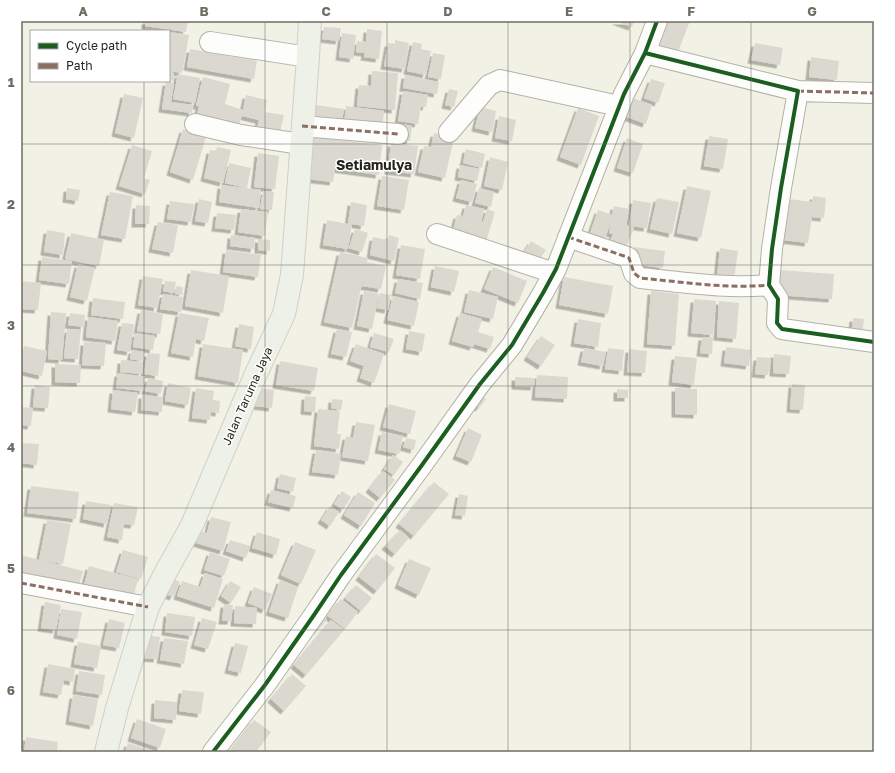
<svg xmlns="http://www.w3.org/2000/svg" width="895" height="773" font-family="'Golos Text',sans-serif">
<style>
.building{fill:#dbd9cf;filter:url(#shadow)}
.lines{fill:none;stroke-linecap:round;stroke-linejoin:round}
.minor-casing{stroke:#b3b2a8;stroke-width:22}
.major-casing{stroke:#cfcfc8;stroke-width:24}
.minor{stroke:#fdfdfb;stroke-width:20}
.major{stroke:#eef1e7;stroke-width:22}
.quiet{stroke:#8d6e63;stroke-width:3;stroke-dasharray:6 3;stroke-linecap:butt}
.cycleway-casing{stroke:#fff;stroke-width:6}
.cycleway{stroke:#1b5e20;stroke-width:4}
.grid{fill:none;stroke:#6e6d63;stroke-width:1;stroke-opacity:0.55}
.labels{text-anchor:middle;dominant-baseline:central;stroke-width:3;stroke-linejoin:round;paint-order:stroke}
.street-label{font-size:12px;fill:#27261d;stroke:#fff}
.quarter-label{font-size:14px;font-weight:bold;fill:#27261d;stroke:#fff}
.neatline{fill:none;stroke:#6e6d63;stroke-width:1.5}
.grid-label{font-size:13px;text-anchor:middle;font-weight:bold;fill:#6e6d63}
</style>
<defs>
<filter id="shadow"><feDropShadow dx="-3.5" dy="3.5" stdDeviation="0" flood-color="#0004"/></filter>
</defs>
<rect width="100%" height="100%" fill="#f2f1e5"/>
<path class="building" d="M145 21H188L186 32 145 26Z
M615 21H634L632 27Z
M665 21H690L676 57 654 49Z
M324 27 341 28 339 41 322 39Z
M367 29 382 31 379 59 364 57 365 53 356 52 357 41 366 42Z
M169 32 189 35 182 73 169 71Z
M342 33 356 35 353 59 339 57Z
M395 40 409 43 405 69 384 66 388 43 395 44Z
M413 42 422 44 421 49 431 51 426 75 407 71Z
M755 43 783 48 780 65 751 60Z
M190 49 257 61 254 79 187 67Z
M433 53 445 55 441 79 428 77Z
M811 57 839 61 837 80 809 77Z
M372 71 398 73 395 110 357 106 359 85 371 86Z
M169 72 174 73V81L169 80Z
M178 74 200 78 195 103 173 99Z
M405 75 439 82 437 94 403 88Z
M203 77 230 84 225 104 243 110 246 95 267 100 265 112 284 115 279 137 256 132 259 120 242 116 238 127 197 115 199 106H196Z
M651 79 665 83 658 103 644 98Z
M166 82 174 83 171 102 193 105 192 113 162 109Z
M449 89 458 91 454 107 445 105Z
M403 91 428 95 426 107H421L418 124 398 121Z
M124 94 143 98 134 138 115 133Z
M633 98 652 105 646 124 627 117Z
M309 104 344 109 341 128 316 124Z
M346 106 384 111 382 130 344 125Z
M480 107 496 111 492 132 475 128Z
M578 108 599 116 581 165 560 157Z
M499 116 516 120 512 141 495 138Z
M401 124 412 126 410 141 399 140Z
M183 129 206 137 193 180 170 172Z
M434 133 454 138 445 178 418 172 424 146 431 147Z
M709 136 728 139 723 169 704 166Z
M312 137 382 145 379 175 335 169 333 182 307 179Z
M627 138 643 144 633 173 617 168Z
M391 143 418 146 414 174 388 171Z
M132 145 152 151 144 178 150 180 145 194 119 186Z
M217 147 231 150 223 183 204 178 210 150 216 151Z
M466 149 485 154 482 168 463 163Z
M258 153 279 156 275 189 254 187Z
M490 157 508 162 502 190 484 186Z
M229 163 251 168 247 188 225 183Z
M460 165 480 169 477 181 458 177Z
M382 176 409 180 404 210 377 206Z
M461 180 477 184 472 202 456 198Z
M221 185 261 190 259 208 219 202Z
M687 186 711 191 701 238 677 233Z
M67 188 80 190 78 201 66 199Z
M479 188 494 192 491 207 475 203Z
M263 191 274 192 272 210 260 209Z
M110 192 133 196 125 239 101 235Z
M813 196 826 198 824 218 812 217 808 243 783 240 789 199 812 202Z
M657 198 679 202 672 234 650 229Z
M199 199 212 202 208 223 195 221Z
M633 200 651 203 647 228 629 226Z
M170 201 194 204 191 222 167 219Z
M351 202 367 205 364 226 352 224 348 249 323 245 327 220 348 224Z
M136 205 150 206 149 224H135Z
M466 205 484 209 481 221 483 222 487 209 495 212 486 242 452 234 457 215 463 216Z
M614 206 629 209 626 225 634 228 624 253 608 246 613 234 609 233 611 221 604 242 589 236 598 210 612 215Z
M241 209 268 212 265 236 238 232Z
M217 213 236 215 234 230 215 228Z
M158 222 178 225 173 253 152 249Z
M355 229 368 233 362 252 349 248Z
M47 230 65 233 63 255 44 252Z
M71 233 104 240 99 266 65 259Z
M231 235 255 238 254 249 230 246Z
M389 235 399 238 394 261 370 255 373 237 388 240Z
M258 239 270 240V251L258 250Z
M531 241 546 250 536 265 522 256Z
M401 245 425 249 420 279 396 275Z
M634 247 665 251 663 268 632 264Z
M720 248 738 251 734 279 717 277Z
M226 250 261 255 258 277 223 272Z
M340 252 368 258 367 262 386 266 381 289 362 286 365 270 352 328 324 322Z
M42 257 72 261 69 284 39 280Z
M78 264 95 268 87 301 70 297Z
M435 266 459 271 454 292 431 287Z
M493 267 527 281 518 303 484 289Z
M191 270 229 276 223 313 185 306Z
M779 270 834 274 832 299 777 295Z
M143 276 163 279 157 308 138 305Z
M564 277 613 286 608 314 559 305Z
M398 279 423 283 420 299 395 293Z
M21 281 41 283 38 310 21 309Z
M165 281 176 282 174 293 163 291Z
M176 286 183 287 182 295 175 294Z
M469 290 498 297 493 319 464 312Z
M364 291 379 294 372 329 357 326Z
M651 291 679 294 675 346 647 344Z
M380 293 391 295 388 310 377 308Z
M163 294 183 297 181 312 160 309Z
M393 296 419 302 414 326 387 320Z
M93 298 125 302 123 319 91 315Z
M694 299 716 301 713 335 691 333Z
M719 301 739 303 736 339 717 337Z
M141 310 163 314 160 334 137 331Z
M51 312 66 313 62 360 48 359Z
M70 313 85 315 84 327 68 325Z
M179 313 209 318 204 341 196 339 193 357 171 353Z
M460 313 482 319 478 332 494 337 490 349 474 344 473 347 452 341Z
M88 317 118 321 115 341 86 337Z
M853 318 864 319 862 337 851 336Z
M578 319 601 323 598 347 574 343Z
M122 323 134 324 130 352 117 350Z
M239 324 254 327 251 349 235 346Z
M67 329 81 330 78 359 64 358Z
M337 329 352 332 346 357 331 354Z
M409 331 425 334 422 352 406 349Z
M135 333 155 336 153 350 133 347Z
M374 333 394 339 389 352 370 347Z
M541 336 555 345 541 366 527 357Z
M702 337H713L712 354 700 353Z
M84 342 106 343 104 366 82 365Z
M203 344 243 350 238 383 198 376Z
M356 344 384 354 374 383 360 378 364 366 350 361Z
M24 346 47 351 42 376 21 371V360Z
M726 347 751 350 749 366 724 363Z
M584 348 606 352 603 366 581 362Z
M608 348 624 350 622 371 605 369Z
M629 349 647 351 645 373 627 372Z
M132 350 144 352 143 361 130 359Z
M147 353 160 354 158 376 144 374Z
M774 354 791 356 789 374 773 373Z
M675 356 697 358 694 385 672 382Z
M757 357 771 358 768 375 755 374Z
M121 360 143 362 142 374 120 372Z
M280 361 318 368 314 391 276 385Z
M55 364 81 365 80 383 55 382Z
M118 373 145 377 143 391 116 388Z
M537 375 568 377 567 399 535 397Z
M515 377 535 378 534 387 515 386Z
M148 378 163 381 161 394 145 391Z
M168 383 191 388 188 405 165 401Z
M792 384 805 385 803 410 790 409Z
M35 385 50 387 48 408 33 407Z
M196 388 214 391 213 400 220 401 219 413 211 412 210 420 192 418Z
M258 388 274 390 272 408 255 406Z
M675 388 697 389V415L675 414Z
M617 389 628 390V398H617Z
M113 390 138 393 135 412 111 409Z
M478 392 486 399 479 408 470 400Z
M142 395 163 397 162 412 141 410Z
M305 396 316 397 315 412 304 411Z
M332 399 343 400 341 410 331 408Z
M389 404 416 411 410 434 383 427Z
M21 407 33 408 31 426 21 425Z
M318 409 340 411 337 434H341L339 449 314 446Z
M356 422 375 425 368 461 342 457 346 436 353 438Z
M468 428 482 435 471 462 456 456Z
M382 432 403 436 399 454 378 450Z
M406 438 416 440 414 450 403 447Z
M21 443 39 444 37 465 21 463Z
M316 450 341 454 338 475 312 472Z
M393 455 403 462 394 475 384 469Z
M383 471 395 480 380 498 369 489Z
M280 474 296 478 293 492 277 488Z
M434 482 449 494 414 536 399 524Z
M31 486 79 492 76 519 27 513Z
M271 490 296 496 293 508 268 502Z
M342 491 351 497 343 510 334 504Z
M358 492 375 503 361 526 344 515Z
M459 494 468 496 465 516 455 515Z
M86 501 111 505 107 524 83 519Z
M114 503 138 507 134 525 124 524 122 540 107 537Z
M330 506 339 512 330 526 321 520Z
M211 517 231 522 223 551 196 543 199 531 207 533Z
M47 520 71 524 63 564 41 560 83 571 77 592 21 579V555L39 560Z
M400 530 409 538 395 554 385 546Z
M257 532 280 539 276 555 252 548Z
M230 540 250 546 246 558 226 551Z
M295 542 316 550 301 584 281 575Z
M123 550 148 557 141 579 116 572Z
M210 552 230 559 224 576 204 570Z
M376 554 395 568 377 591 359 577Z
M409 559 431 568 419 595 398 585Z
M89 566 138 579 132 602 83 589Z
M205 573 223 579 214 608 177 596 182 581 200 587Z
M168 577 180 582 173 597 161 592Z
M280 580 298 587 288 618 269 612Z
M230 581 241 587 231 603 221 596Z
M356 585 372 598 361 611 345 598Z
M254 587 272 594 265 610 248 603Z
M341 599 358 612 345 629 328 616Z
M45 602 61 605 56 630 41 628Z
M224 604 233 605 231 621H222Z
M235 606 257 608 256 624 234 623Z
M61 609 82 612 77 639 57 635Z
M167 613 195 617 192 636 165 632Z
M322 616 327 620 317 631 312 627Z
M202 618 217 622 208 649 194 645Z
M109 619 125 623 119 648 103 645Z
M331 620 344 630 306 675 294 665Z
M145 635 160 637 157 659 142 658Z
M164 638 188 641 184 664 160 660Z
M78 642 101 646 97 668 74 664Z
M235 643 248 646 241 673 228 670Z
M48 664 75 669 73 682 64 680 61 695 43 692Z
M79 671 105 675 102 695 76 691Z
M292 674 306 686 284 711 271 699Z
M182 690 204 692 201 714 179 711Z
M73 695 98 699 93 726 69 721Z
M155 700 177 702 176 720 154 718Z
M137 719 166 729 160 748 131 738Z
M254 720 271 732 256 752H230Z
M26 737 58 742 57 752H24Z
M128 743 155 752H125Z"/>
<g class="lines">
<defs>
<path id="minor" d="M210 42 308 57
M645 53 798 91 781 188 772 249 769 285 778 299 777 323 782 329 874 342
M798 91 874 93
M195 124 241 135 301 144
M302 126 398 134
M449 132 489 85 500 80 619 106
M437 234 554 273
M568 237 627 257 629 258 634 273 640 278C683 282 726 289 769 285
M21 583 148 607
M213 752 265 685 314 615 341 575 422 465 480 384 512 345 543 293 556 269 624 94 645 53 657 21"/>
<path id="major" d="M106 752 117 708 148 607 168 568 192 525 255 376 284 314 292 275 308 57 310 21"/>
</defs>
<use href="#minor" class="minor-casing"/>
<use href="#major" class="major-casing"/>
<use href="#minor" class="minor"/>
<use href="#major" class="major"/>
<path class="quiet" d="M798 91 874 93
M302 126 398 134
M568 237 627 257 629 258 634 273 640 278C683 282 726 289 769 285
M21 583 148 607"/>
<defs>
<path id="cycleway" d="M645 53 798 91 781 188 772 249 769 285 778 299 777 323 782 329 874 342
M213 752 265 685 314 615 341 575 422 465 480 384 512 345 543 293 556 269 624 94 645 53 657 21"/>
</defs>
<use href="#cycleway" class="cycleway-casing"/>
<use href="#cycleway" class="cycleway"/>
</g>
<path class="grid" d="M144 21V31M265 21V752M387 21V752M508 21V752M630 21V752M751 21V752M144 81V752M21 144H874M21 265H874M21 386H874M21 508H874M21 630H874"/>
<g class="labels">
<g class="street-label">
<text transform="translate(247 396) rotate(-66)">Jalan Taruma Jaya</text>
</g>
<g class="quarter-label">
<text x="374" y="164">Setiamulya</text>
</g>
</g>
<rect width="895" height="773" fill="none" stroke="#ffffff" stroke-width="44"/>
<rect x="30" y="30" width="140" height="52" fill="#ffffff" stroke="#a9a8a5"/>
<rect x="38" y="43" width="20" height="6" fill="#1b5e20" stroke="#a9a8a5"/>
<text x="66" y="50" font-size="12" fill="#27261d">Cycle path</text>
<rect x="38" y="63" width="20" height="6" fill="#8d6e63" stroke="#a9a8a5"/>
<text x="66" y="70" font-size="12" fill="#27261d">Path</text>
<rect x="22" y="22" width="851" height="729" class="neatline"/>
<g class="grid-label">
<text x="83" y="16">A</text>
<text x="204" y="16">B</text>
<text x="326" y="16">C</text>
<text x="448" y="16">D</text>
<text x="569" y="16">E</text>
<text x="691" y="16">F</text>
<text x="812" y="16">G</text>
<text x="11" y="87">1</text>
<text x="11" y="209">2</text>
<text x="11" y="330">3</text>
<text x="11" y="452">4</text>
<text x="11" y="573">5</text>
<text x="11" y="695">6</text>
</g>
</svg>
